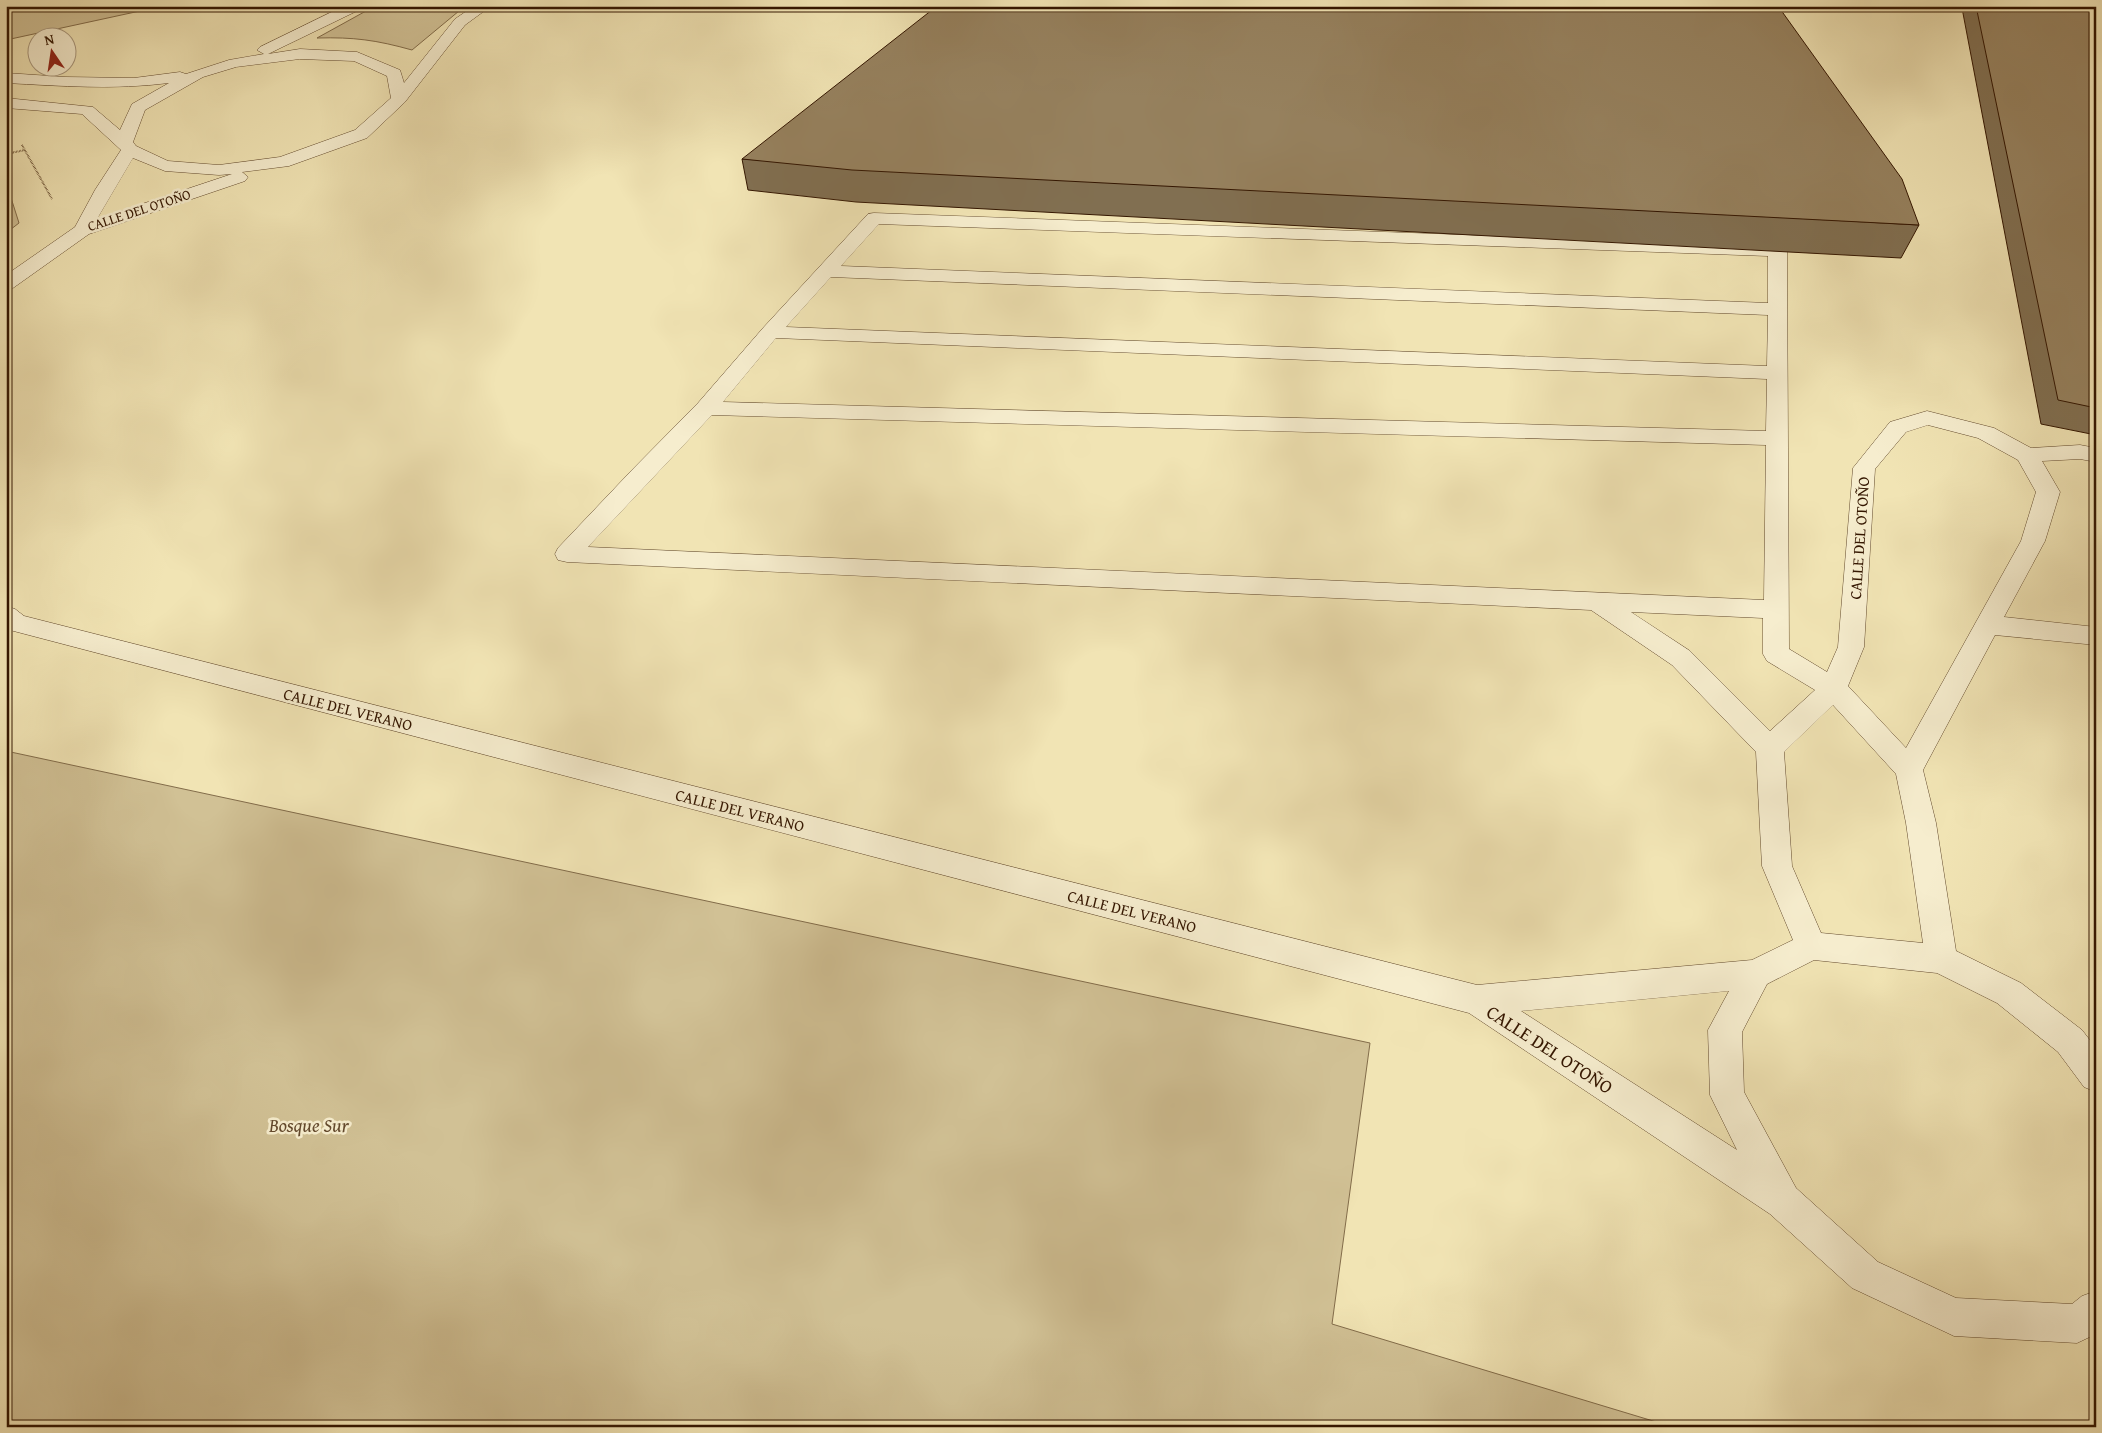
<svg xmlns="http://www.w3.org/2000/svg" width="2102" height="1433" font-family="'Gentium Book Plus',serif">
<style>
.green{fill:#d1c195;stroke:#826c4a}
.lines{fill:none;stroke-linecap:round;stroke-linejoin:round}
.minor-casing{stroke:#634a2d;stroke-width:1}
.path{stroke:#341600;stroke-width:2;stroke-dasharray:0.5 1;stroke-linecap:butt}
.minor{fill:#f6edce;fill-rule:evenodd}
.wall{fill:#816f51;stroke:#341600}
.building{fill:#96815e;stroke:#341600}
.labels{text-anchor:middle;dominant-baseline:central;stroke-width:5;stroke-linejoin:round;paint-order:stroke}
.far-street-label{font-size:14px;fill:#341600;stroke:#f6edce}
.street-label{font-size:16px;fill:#341600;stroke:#f6edce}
.near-street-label{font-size:19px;fill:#341600;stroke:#f6edce}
.near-park-label{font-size:19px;font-style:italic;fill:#63492d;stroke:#f6edce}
</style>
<rect width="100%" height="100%" fill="#f1e4b4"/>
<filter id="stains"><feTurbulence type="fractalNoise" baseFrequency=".004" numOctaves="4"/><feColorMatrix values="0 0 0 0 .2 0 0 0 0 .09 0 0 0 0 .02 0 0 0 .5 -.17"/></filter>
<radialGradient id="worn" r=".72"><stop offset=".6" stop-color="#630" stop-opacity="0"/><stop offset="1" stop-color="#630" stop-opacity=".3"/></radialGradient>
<path class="green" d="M6 6H163L6 40Z
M375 6H465L412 50C376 40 354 37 317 38Z
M6 182 19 223 6 233Z
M6 751 1370 1043 1332 1324 1673 1427H6Z"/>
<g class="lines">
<defs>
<path id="minor" d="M344 6H363L361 9 268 54 300 49 357 52 400 70 404 83 455 19 474 6H491L465 25 405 102 367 138 289 166 242 172 248 177 245 181 89 234 13 288 6 290V275L75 227 95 190 121 150 82 114 6 108V98L93 107 120 130 132 104 169 83C115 90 61 86 6 83V73L65 77 134 78 180 72 186 74 229 60 264 54 257 50 260 47ZM300 59 354 61 387 76 391 98 355 130 280 157 219 165 168 161 136 146 133 142 145 110 203 77 236 67ZM133 158 165 171 219 175 232 174 97 219Z
M874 213 1785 247 1787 251 1789 649 1827 672 1838 647 1853 468 1890 422 1927 411 1994 428 2031 448 2080 445 2096 448V462L2080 459 2042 461 2060 492 2045 541 2004 617 2096 627V645L1995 635 1923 770 1936 823 1956 951 2021 983 2082 1030 2096 1048V1092L2084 1087 2058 1052 1997 1003 1937 973 1814 960 1767 984 1742 1032 1744 1092 1796 1188 1878 1262 1956 1298 2072 1304 2082 1296 2096 1291V1334L2077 1343 1954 1336 1852 1288 1770 1214 1469 1013 6 629V606L15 609 24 616 1477 985 1752 960 1793 940 1762 866 1756 752 1672 665 1591 610 567 562 558 560 555 554 558 548 632 470 698 403 763 328 868 214ZM879 224 1768 256V303L841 266ZM831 277 1768 315 1767 366 786 327ZM776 338 1767 379 1766 431 723 402ZM712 415 1766 445 1764 600 588 547ZM1928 425 1978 438 2018 460 2036 492 2021 541 1906 748 1848 686 1864 647 1875 469 1906 432ZM1631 612 1763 618V654L1767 661 1815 690 1770 731 1690 651ZM1833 705 1896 774 1906 823 1923 943 1821 933 1792 866 1784 752ZM1729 991 1708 1030 1710 1095 1737 1150 1521 1011Z"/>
</defs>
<use href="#minor" class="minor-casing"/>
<path class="path" d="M22 145 52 199
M6 154 25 150"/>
<use href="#minor" class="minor"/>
</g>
<path class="wall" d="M1963 6H2096V435L2041 424 1962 8Z
M742 159 1919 225 1901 258 856 202 748 190Z"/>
<path class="building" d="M937 6H1778L1902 179 1919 225 852 170 742 159Z
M1976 6H2096V408L2058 400Z"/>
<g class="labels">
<g class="far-street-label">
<text transform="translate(139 210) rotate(-18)">CALLE DEL OTOÑO</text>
</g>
<g class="street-label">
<text transform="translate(1859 538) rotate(-86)">CALLE DEL OTOÑO</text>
<text transform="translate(348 709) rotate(14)">CALLE DEL VERANO</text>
<text transform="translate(740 810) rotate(14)">CALLE DEL VERANO</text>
<text transform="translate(1132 911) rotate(14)">CALLE DEL VERANO</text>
</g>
<g class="near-street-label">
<text transform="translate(1550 1049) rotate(33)">CALLE DEL OTOÑO</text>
</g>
<g class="near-park-label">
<text x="309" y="1125">Bosque Sur</text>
</g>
</g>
<rect width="2102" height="1433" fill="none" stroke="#f1e4b4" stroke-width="25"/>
<rect x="8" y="8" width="2087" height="1418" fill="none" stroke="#341600" stroke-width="2.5"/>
<rect x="12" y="12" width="2077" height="1408" fill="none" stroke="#341600"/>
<g transform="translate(52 52) rotate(347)"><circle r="24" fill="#f6edce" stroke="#a8977c"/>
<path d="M0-4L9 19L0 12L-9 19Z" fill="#8f2418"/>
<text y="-8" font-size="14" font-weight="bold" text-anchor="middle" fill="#341600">N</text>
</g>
<rect width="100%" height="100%" filter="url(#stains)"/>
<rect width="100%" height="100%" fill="url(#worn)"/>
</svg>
